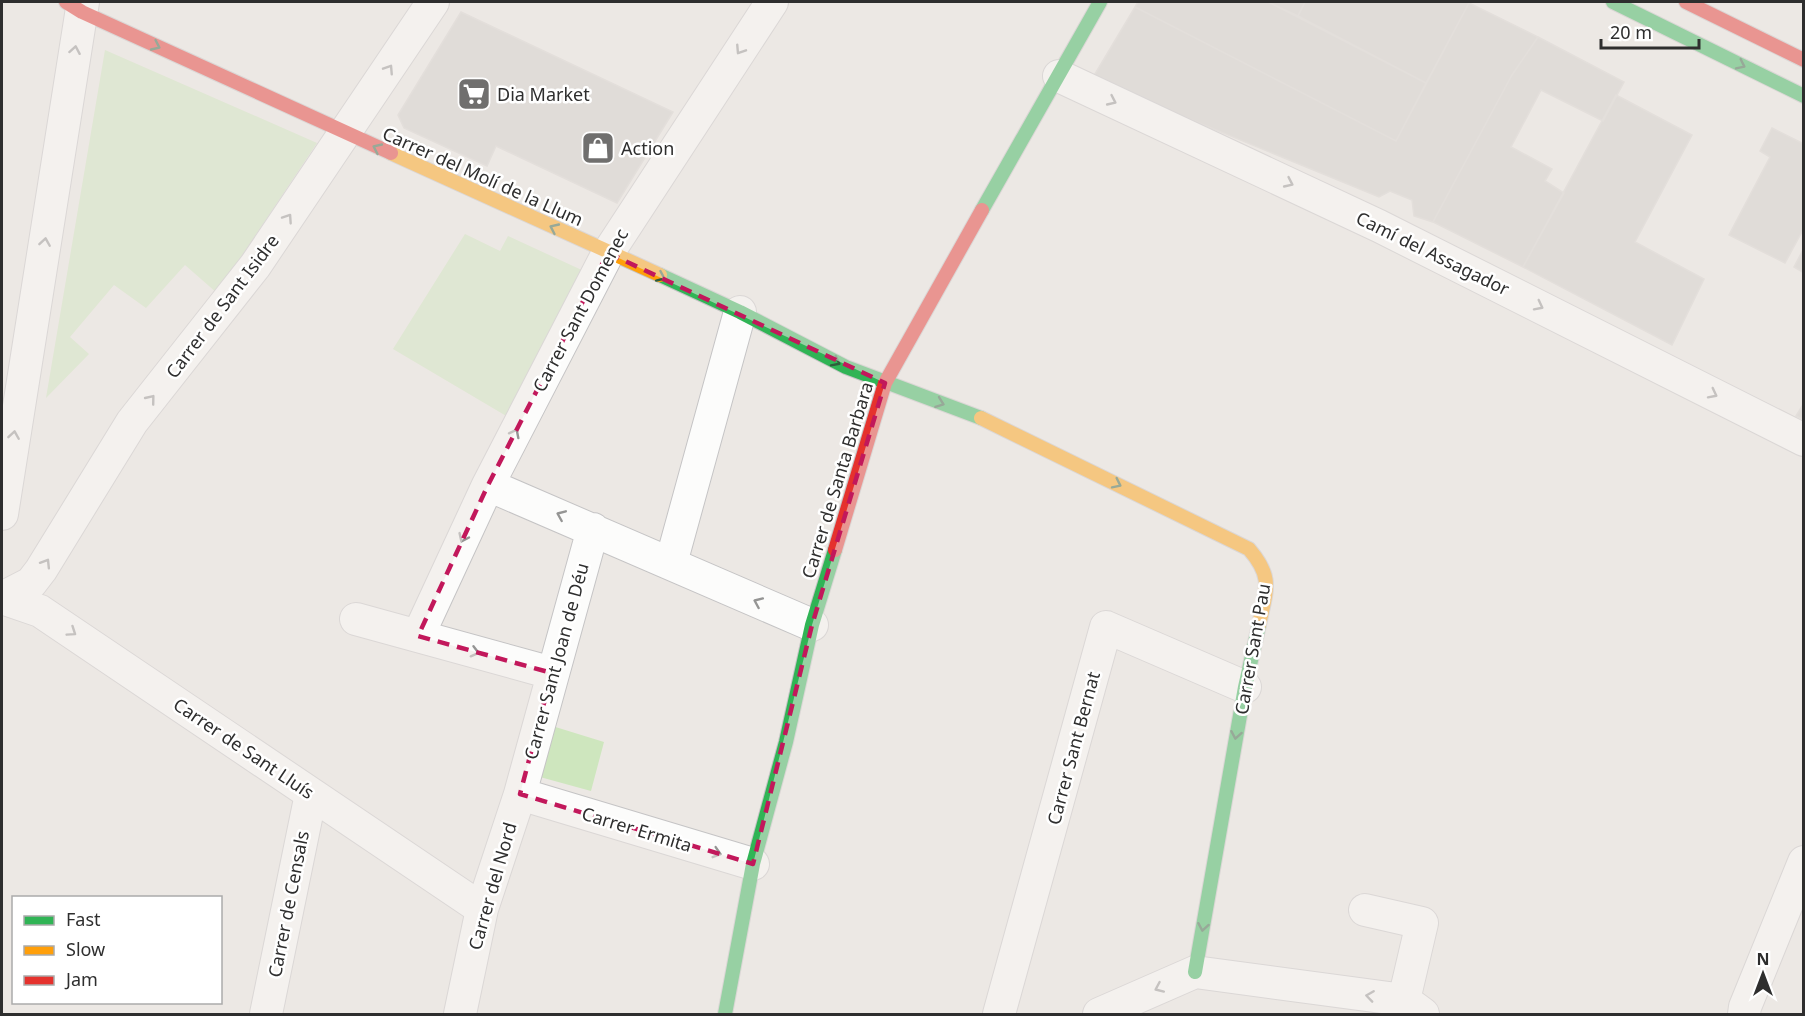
<svg xmlns="http://www.w3.org/2000/svg" width="1805" height="1016" font-family="'Noto Sans',sans-serif">
<style>
.green{fill:#cee6be}
.building{fill:#d1cecb;stroke:#d7d4d0;stroke-width:1.5}
.lines{fill:none;stroke-linecap:round;stroke-linejoin:round}
.street-casing{stroke:#c5c4c5;stroke-width:34}
.fast-casing{stroke:#c5c4c5;stroke-width:16}
.slow-casing{stroke:#c5c4c5;stroke-width:16}
.jam-casing{stroke:#c5c4c5;stroke-width:16}
.street{stroke:#fcfcfb;stroke-width:32}
.fast{stroke:#30b455;stroke-width:14}
.slow{stroke:#ff9f0a;stroke-width:14}
.jam{stroke:#e5322d;stroke-width:14}
.oneway{stroke:#2f5d3c}
.oneway2{stroke:#959594}
.marked{fill:none;stroke:#c2185b;stroke-width:4.5;stroke-dasharray:12 8;stroke-linejoin:round}
.labels{text-anchor:middle;dominant-baseline:central;stroke-width:5;stroke-linejoin:round;paint-order:stroke}
.poi-label{font-size:18px;fill:#2e2e2e;stroke:#fff;text-anchor:start}
.street-label{font-size:18px;fill:#2e2e2e;stroke:#fff}
</style>
<rect width="100%" height="100%" fill="#ece8e4"/>
<path class="green" d="M105 50 317 143 217 293 185 265 146 308 114 285 70 337 89 354 46 398Z
M465 234 500 251 508 236 586 272 508 417 393 349Z
M549 725 604 742 591 791 540 777Z"/>
<path class="building" d="M1138 2H1268L1426 83 1396 141 1135 7Z
M1268 2H1305L1298 16Z
M1305 2H1466L1469 3 1426 83 1298 16Z
M1469 3 1538 37 1512 75 1433 222 1414 216 1412 200 1390 191 1379 197 1092 79 1135 7 1396 141Z
M461 12 673 112 617 203 496 146 487 166 404 128 398 115Z
M1538 37 1624 82 1603 121 1541 90 1511 147 1552 169 1545 181 1564 193 1523 267 1433 222 1512 75Z
M1616 95 1692 135 1635 242 1704 279 1672 345 1523 267Z
M1772 128 1804 144V228L1785 263 1729 235 1770 157 1760 151Z
M1804 248V273L1794 267Z
M1804 403V420L1796 416Z"/>
<g class="lines">
<defs>
<path id="street" d="M1059 76 1379 226 1804 440
M488 485 812 625
M2 514 83 2
M671 563 740 312
M2 598 31 583 41 570 132 422 255 266 433 2
M2 598 40 611 482 909
M356 619 552 673
M418 636 488 485 608 253 772 2
M520 794 753 864
M1365 910 1422 923 1404 1000
M266 1014 311 794
M460 1014 482 909 520 794 593 529
M999 1014 1106 627 1245 687
M1099 1014 1195 972 1404 1000 1423 1014
M1744 1014 1745 1007 1804 862"/>
<path id="fast" d="M1613 2 1804 96
M982 210 1100 2
M660 275 740 312 846 367 981 418
M1195 972 1245 687 1259 625
M725 1014 753 864 786 742 812 625 835 550"/>
<path id="slow" d="M391 153 660 275
M981 418 1249 549C1274 578 1266 590 1259 625"/>
<path id="jam" d="M66 2 82 12 391 153
M1686 2 1804 60
M835 550 885 383 982 210"/>
</defs>
<use href="#street" class="street-casing"/>
<use href="#fast" class="fast-casing"/>
<use href="#slow" class="slow-casing"/>
<use href="#jam" class="jam-casing"/>
<use href="#street" class="street"/>
<use href="#fast" class="fast"/>
<use href="#slow" class="slow"/>
<use href="#jam" class="jam"/>
</g>
<defs><path id="oneway-chevron" d="M-2-3.5L2.5 0L-2 3.5" fill="none" stroke-width="1.6" stroke-linecap="round" stroke-linejoin="round" transform="scale(1.5)"/></defs>
<g class="oneway">
<use href="#oneway-chevron" transform="translate(156 46) rotate(25)"/>
<use href="#oneway-chevron" transform="translate(1741 65) rotate(26)"/>
<use href="#oneway-chevron" transform="translate(377 148) rotate(-155)"/>
<use href="#oneway-chevron" transform="translate(554 228) rotate(-155)"/>
<use href="#oneway-chevron" transform="translate(661 277) rotate(24)"/>
<use href="#oneway-chevron" transform="translate(836 362) rotate(27)"/>
<use href="#oneway-chevron" transform="translate(940 403) rotate(20)"/>
<use href="#oneway-chevron" transform="translate(1117 484) rotate(26)"/>
<use href="#oneway-chevron" transform="translate(1236 735) rotate(100)"/>
<use href="#oneway-chevron" transform="translate(1203 927) rotate(100)"/>
</g>
<g class="oneway2">
<use href="#oneway-chevron" transform="translate(75 50) rotate(-80)"/>
<use href="#oneway-chevron" transform="translate(740 50) rotate(123)"/>
<use href="#oneway-chevron" transform="translate(389 69) rotate(-57)"/>
<use href="#oneway-chevron" transform="translate(1112 101) rotate(25)"/>
<use href="#oneway-chevron" transform="translate(1289 183) rotate(25)"/>
<use href="#oneway-chevron" transform="translate(288 218) rotate(-56)"/>
<use href="#oneway-chevron" transform="translate(45 242) rotate(-81)"/>
<use href="#oneway-chevron" transform="translate(1539 306) rotate(27)"/>
<use href="#oneway-chevron" transform="translate(1713 394) rotate(27)"/>
<use href="#oneway-chevron" transform="translate(151 399) rotate(-51)"/>
<use href="#oneway-chevron" transform="translate(515 433) rotate(-63)"/>
<use href="#oneway-chevron" transform="translate(14 435) rotate(-81)"/>
<use href="#oneway-chevron" transform="translate(561 515) rotate(-157)"/>
<use href="#oneway-chevron" transform="translate(463 538) rotate(115)"/>
<use href="#oneway-chevron" transform="translate(46 563) rotate(-58)"/>
<use href="#oneway-chevron" transform="translate(758 602) rotate(-156)"/>
<use href="#oneway-chevron" transform="translate(72 632) rotate(34)"/>
<use href="#oneway-chevron" transform="translate(475 652) rotate(15)"/>
<use href="#oneway-chevron" transform="translate(717 853) rotate(17)"/>
<use href="#oneway-chevron" transform="translate(1159 988) rotate(156)"/>
<use href="#oneway-chevron" transform="translate(1370 996) rotate(-172)"/>
</g>
<path d="M0 0H1805V1016H0ZM608 253 885 383 812 625 753 864 520 794 552 673 418 636 488 485Z" fill="#ece8e4" fill-opacity=".55" fill-rule="evenodd"/>
<path class="marked" d="M608 253 885 383 812 625 753 864 520 794 552 673 418 636 488 485Z"/>
<defs>
<symbol id="supermarket-square" viewBox="-11 -11 22 22"><rect x="-9" y="-9" width="18" height="18" rx="4" fill="#706f6e" stroke="#fff"/><path d="M-6-5.5h2.5l.6 2H6L4.5 2H-2.5L-4.4-4H-6ZM-1.5 3.2a1.3 1.3 0 1 0 .1 0ZM3 3.2a1.3 1.3 0 1 0 .1 0Z" fill="#fff"/></symbol>
<symbol id="shop-square" viewBox="-11 -11 22 22"><rect x="-9" y="-9" width="18" height="18" rx="4" fill="#706f6e" stroke="#fff"/><path d="M-5-2.5h2.3a2.7 3.5 0 0 1 5.4 0H5L5.5 6h-11ZM-1.5-2.5h3a1.5 2.3 0 0 0-3 0Z" fill="#fff"/></symbol>
</defs>
<g fill-rule="evenodd">
<use href="#supermarket-square" x="455" y="75" width="38" height="38"/>
<use href="#shop-square" x="579" y="129" width="38" height="38"/>
</g>
<g class="labels">
<g class="poi-label">
<text x="497" y="94">Dia Market</text>
<text x="621" y="148">Action</text>
</g>
<g class="street-label">
<text transform="translate(483 176) rotate(24)">Carrer del Molí de la Llum</text>
<text transform="translate(1433 253) rotate(26)">Camí del Assagador</text>
<text transform="translate(222 306) rotate(-53)">Carrer de Sant Isidre</text>
<text transform="translate(580 310) rotate(-62)">Carrer Sant Domenec</text>
<text transform="translate(837 480) rotate(-73)">Carrer de Santa Barbara</text>
<text transform="translate(1252 649) rotate(-80)">Carrer Sant Pau</text>
<text transform="translate(556 661) rotate(-75)">Carrer Sant Joan de Déu</text>
<text transform="translate(244 748) rotate(34)">Carrer de Sant Lluís</text>
<text transform="translate(1073 748) rotate(-75)">Carrer Sant Bernat</text>
<text transform="translate(637 829) rotate(17)">Carrer Ermita</text>
<text transform="translate(492 886) rotate(-74)">Carrer del Nord</text>
<text transform="translate(288 904) rotate(-79)">Carrer de Censals</text>
</g>
</g>
<rect width="1805" height="1016" fill="none" stroke="#2e2e2e" stroke-width="6"/>
<rect x="12" y="896" width="210" height="108" fill="#ffffff" stroke="#ababab" stroke-width="1.5"/>
<rect x="24" y="916" width="30" height="9" fill="#30b455" stroke="#ababab" stroke-width="1.5"/>
<text x="66" y="926" font-size="18" fill="#2e2e2e">Fast</text>
<rect x="24" y="946" width="30" height="9" fill="#ff9f0a" stroke="#ababab" stroke-width="1.5"/>
<text x="66" y="956" font-size="18" fill="#2e2e2e">Slow</text>
<rect x="24" y="976" width="30" height="9" fill="#e5322d" stroke="#ababab" stroke-width="1.5"/>
<text x="66" y="986" font-size="18" fill="#2e2e2e">Jam</text>
<g transform="translate(1763 974)" stroke="#ffffff" stroke-width="4.5" paint-order="stroke">
<path d="M0-4.5L10 22L0 15L-10 22Z" fill="#2e2e2e"/>
<text y="-9" font-size="16" font-weight="bold" text-anchor="middle" fill="#2e2e2e">N</text>
</g>
<path d="M1601 39v9h98v-9" fill="none" stroke="#2e2e2e" stroke-width="3"/>
<text x="1610" y="39" font-size="18" fill="#2e2e2e" stroke="#ffffff" stroke-width="4.5" paint-order="stroke">20 m</text>
</svg>
